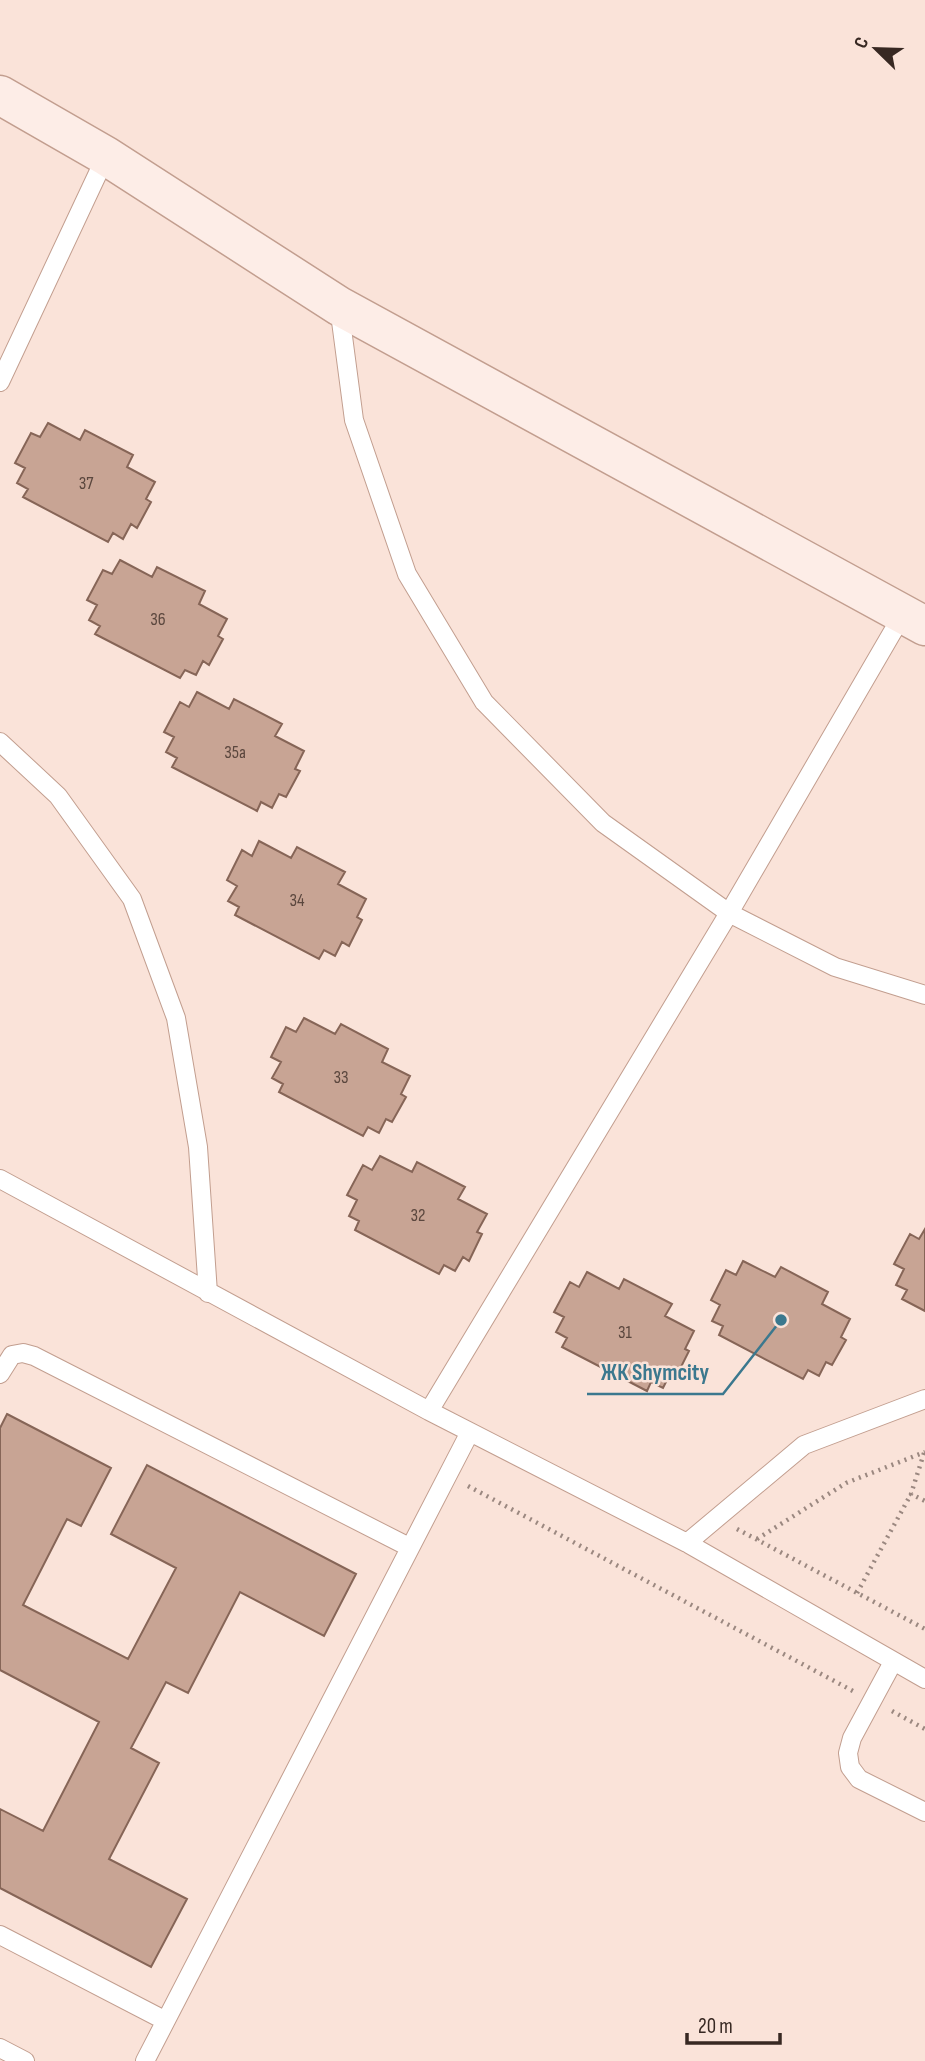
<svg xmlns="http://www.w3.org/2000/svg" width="925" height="2061" font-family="'Sofia Sans Condensed',sans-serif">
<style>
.building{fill:#c8a494;stroke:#866557;stroke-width:2}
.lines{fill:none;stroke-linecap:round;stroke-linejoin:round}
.lane-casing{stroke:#c29e8f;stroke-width:20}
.secondary-casing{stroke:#c29e8f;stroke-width:41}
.path{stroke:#9b8880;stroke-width:4.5;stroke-dasharray:2 5;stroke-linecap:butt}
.lane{stroke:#fff;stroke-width:18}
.secondary{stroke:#fdede7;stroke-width:38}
.labels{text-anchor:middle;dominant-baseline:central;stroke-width:5;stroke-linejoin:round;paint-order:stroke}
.number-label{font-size:18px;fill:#5b473e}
.leader{fill:none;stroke:#3b788e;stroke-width:2.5}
.callout-dot{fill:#3b788e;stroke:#fae3d9;stroke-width:2.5}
.callout-label{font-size:23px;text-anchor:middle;font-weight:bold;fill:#3b788e;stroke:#fae3d9;stroke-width:5;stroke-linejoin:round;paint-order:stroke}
</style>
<rect width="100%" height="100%" fill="#fae3d9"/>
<path class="building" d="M48 423 80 440 85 430 133 455 127 467 155 482 146 499 151 502 137 528 131 524 123 539 113 533 108 542 23 497 28 489 17 483 25 468 15 463 31 433 40 437Z
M120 560 152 577 157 567 205 591 199 604 227 619 218 636 223 639 209 665 203 661 196 675 185 670 180 678 95 634 100 626 89 620 97 605 87 600 103 570 112 574Z
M197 692 229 709 234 699 282 724 275 736 304 751 295 769 300 771 286 797 279 794 272 808 261 802 257 811 172 767 177 758 166 752 174 737 164 732 180 702 189 707Z
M259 841 291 858 297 847 345 872 338 884 366 899 357 917 362 920 349 946 342 942 335 956 324 950 319 959 235 915 239 907 228 901 237 886 227 880 242 850 252 856Z
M304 1018 335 1034 341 1024 388 1049 382 1062 410 1076 401 1094 406 1097 392 1122 386 1119 379 1133 368 1127 363 1136 279 1092 283 1084 272 1078 281 1062 271 1057 286 1027 296 1032Z
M380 1156 412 1172 417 1162 465 1187 458 1199 487 1214 477 1232 482 1234 469 1261 463 1257 455 1271 444 1265 439 1274 355 1230 359 1221 349 1216 357 1200 347 1195 363 1165 372 1170Z
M925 1229V1311L902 1299 907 1290 896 1285 904 1269 894 1264 910 1234 919 1239Z
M743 1261 775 1277 781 1267 828 1292 822 1304 850 1319 841 1337 846 1340 832 1365 826 1362 819 1376 808 1370 803 1379 719 1335 723 1326 712 1321 720 1305 711 1300 726 1270 736 1275Z
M587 1272 619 1289 624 1279 672 1304 665 1316 694 1331 685 1349 689 1351 676 1377 670 1374 663 1388 651 1382 647 1391 562 1347 567 1338 556 1332 564 1317 554 1312 570 1282 579 1287Z
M7 1414 111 1468 81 1526 67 1519 23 1605 128 1659 176 1568 111 1534 147 1465 356 1574 324 1636 240 1592 188 1693 166 1682 131 1748 159 1763 109 1859 187 1899 151 1967 0 1888V1809L43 1831 99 1722 0 1670V1428Z"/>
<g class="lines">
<defs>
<path id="lane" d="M339 306 354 420 407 574 484 702 603 823 729 913 835 967 925 995
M0 382 106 156
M0 742 58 796 132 899 176 1018 198 1147 208 1293
M0 1179 429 1411 687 1543 925 1679
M0 1374 12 1355 23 1353 34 1356 409 1547
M429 1411 729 913 903 614
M687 1543 804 1445 925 1399
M893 1662 852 1738 848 1753 850 1767 859 1779 925 1812
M0 1935 164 2020
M0 2048 25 2061
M145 2061 470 1432"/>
<path id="secondary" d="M0 95 106 156 339 306 925 626"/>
</defs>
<use href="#lane" class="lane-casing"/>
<use href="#secondary" class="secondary-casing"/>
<path class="path" d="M924 1453 911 1494 925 1501
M468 1486 853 1691
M737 1529 925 1629
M757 1539 846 1483 925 1452
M857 1593 911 1494
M892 1711 925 1729"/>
<use href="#lane" class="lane"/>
<use href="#secondary" class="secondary"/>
</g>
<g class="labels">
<g class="number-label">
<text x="86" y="483">37</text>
<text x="158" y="619">36</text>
<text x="235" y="752">35а</text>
<text x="297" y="900">34</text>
<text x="341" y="1077">33</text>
<text x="418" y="1215">32</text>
<text x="625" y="1332">31</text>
</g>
</g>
<path class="leader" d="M781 1320L723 1394H587"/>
<circle class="callout-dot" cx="781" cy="1320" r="7"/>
<g class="callout-label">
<text x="655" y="1380">ЖК Shymcity</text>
</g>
<g transform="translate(876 49) rotate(293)" stroke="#fae3d9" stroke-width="5" paint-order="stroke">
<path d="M0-5L12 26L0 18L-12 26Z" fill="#372822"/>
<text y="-10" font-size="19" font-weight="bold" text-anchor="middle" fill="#372822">С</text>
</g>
<path d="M687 2033v10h93v-10" fill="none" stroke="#372822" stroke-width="3.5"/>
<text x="698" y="2033" font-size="21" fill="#372822" stroke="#fae3d9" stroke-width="5" paint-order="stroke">20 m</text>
</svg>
